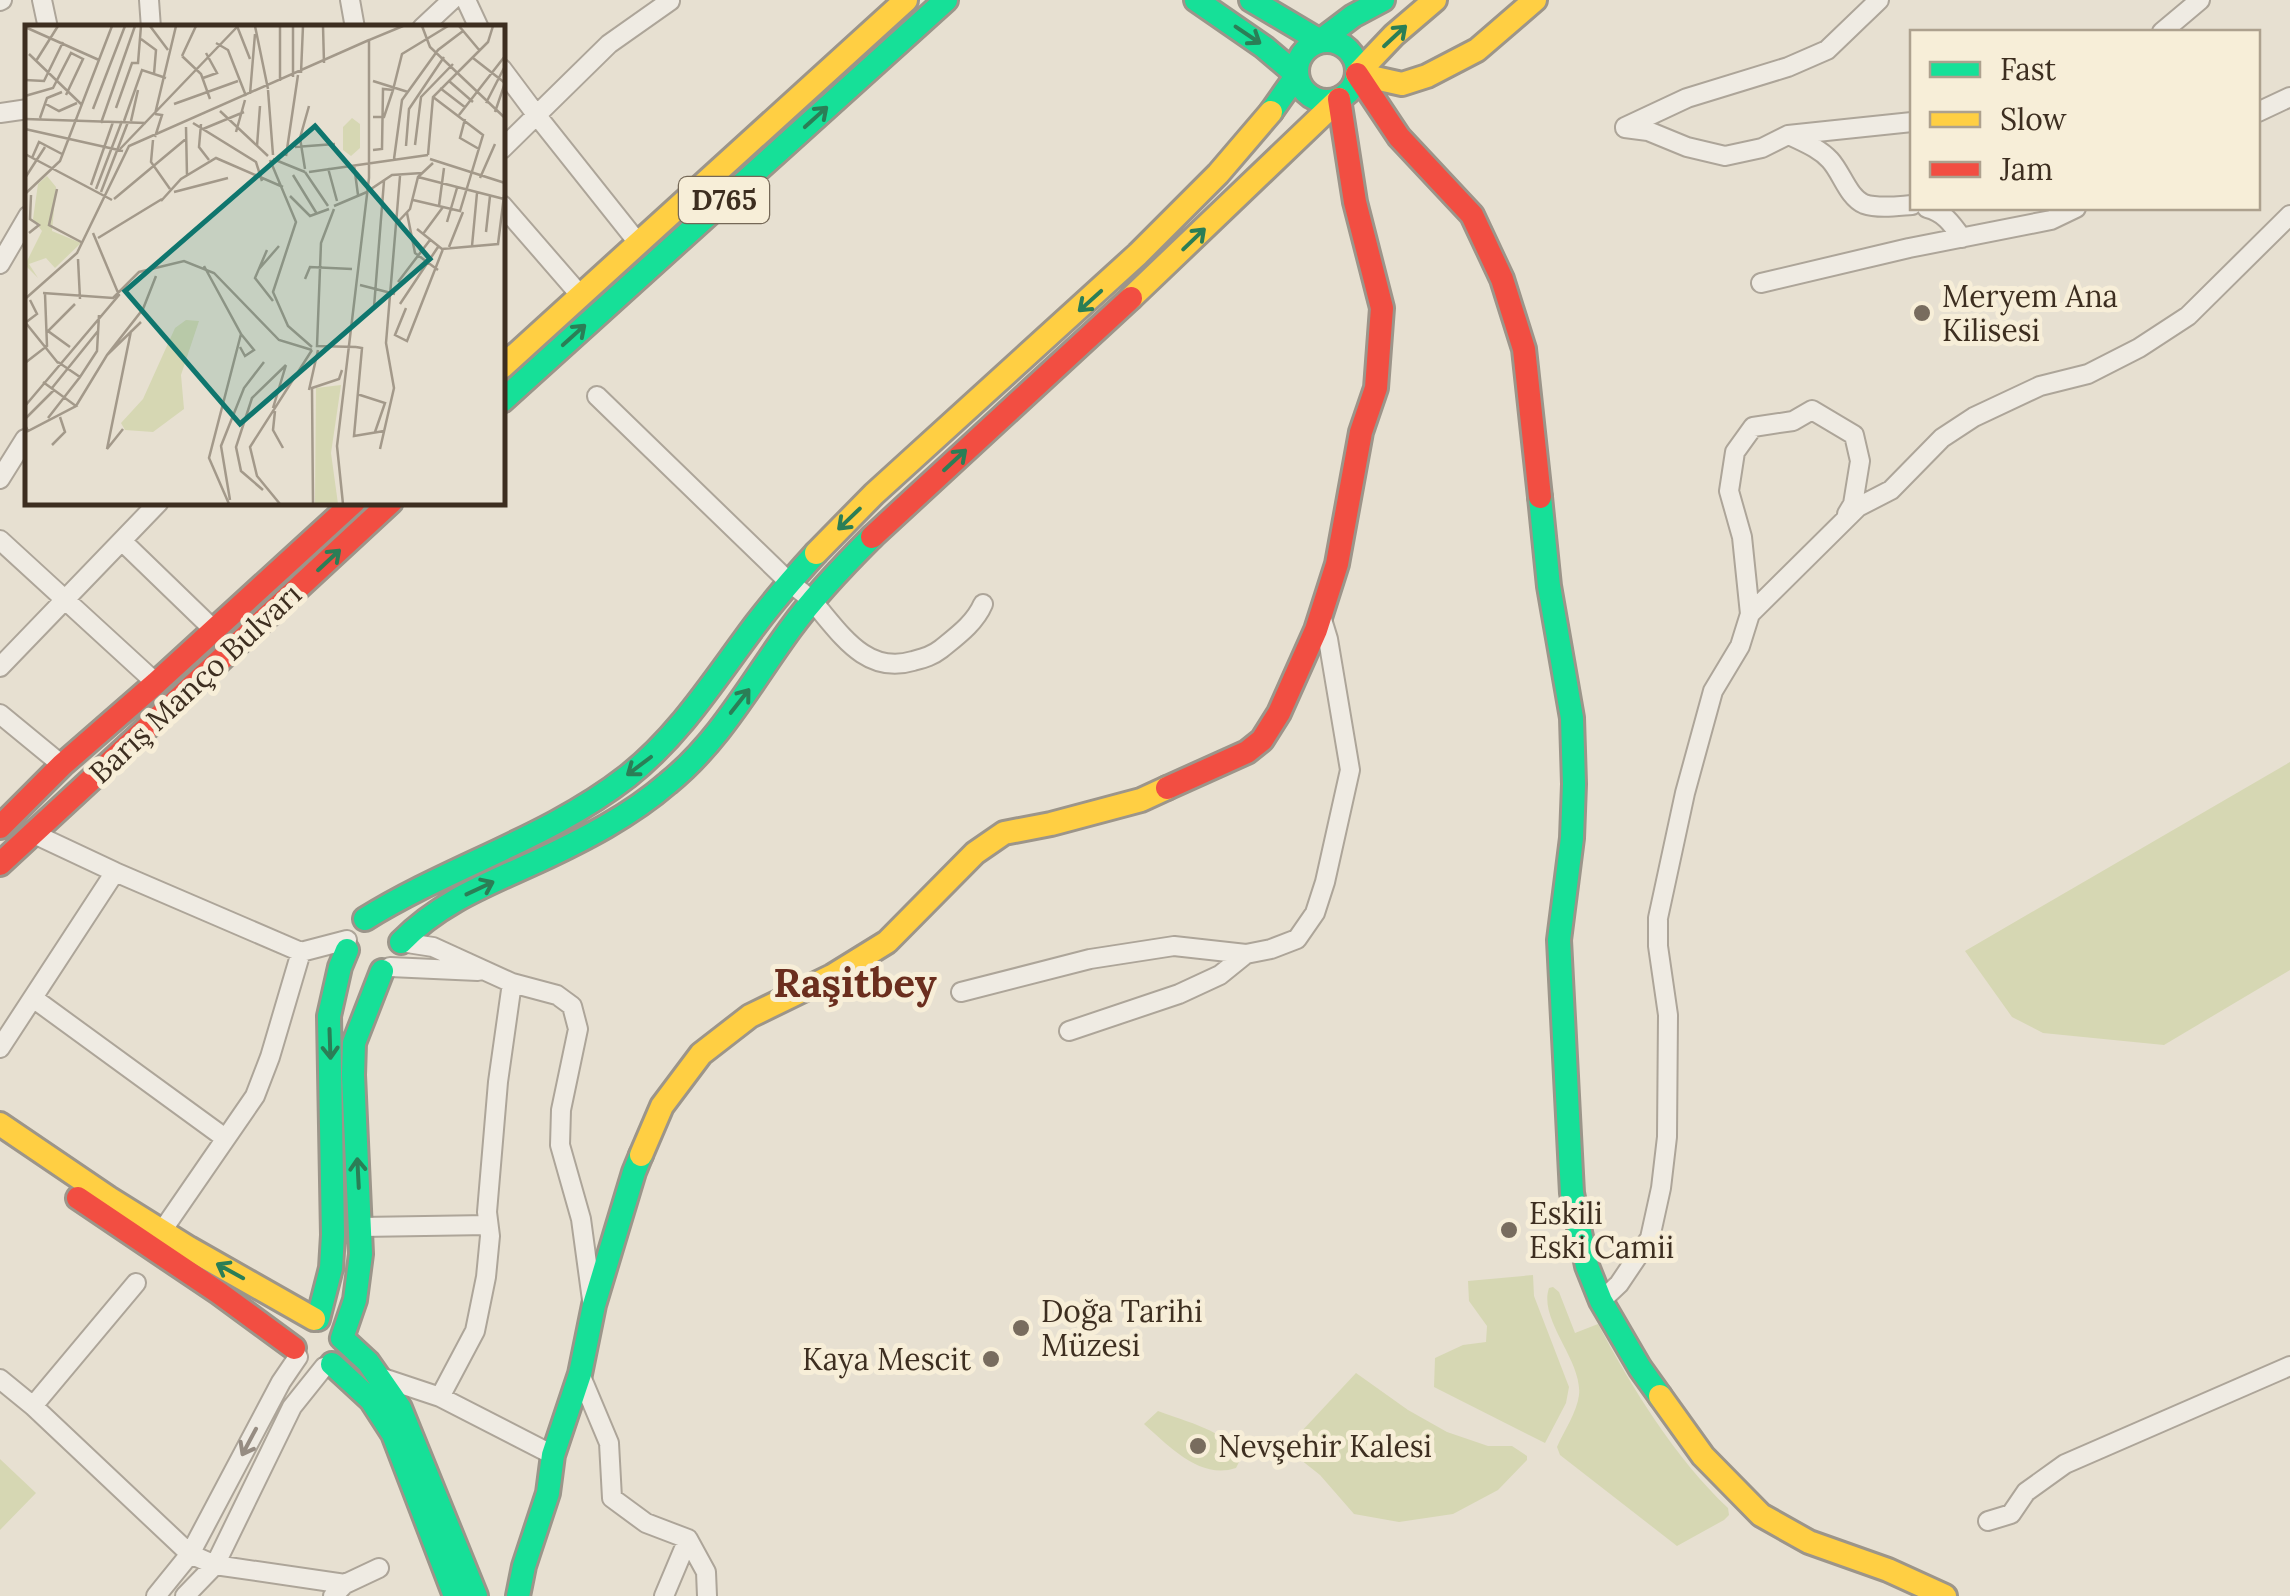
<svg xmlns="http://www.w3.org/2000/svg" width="2290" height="1596" font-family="Lora,serif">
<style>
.green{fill:#d6d7b3}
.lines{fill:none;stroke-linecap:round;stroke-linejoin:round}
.street-casing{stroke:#ada599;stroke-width:22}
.fast-casing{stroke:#9c958a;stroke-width:28}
.slow-casing{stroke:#9c958a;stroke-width:28}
.jam-casing{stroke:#9c958a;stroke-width:28}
.street{stroke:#efebe3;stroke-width:18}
.fast{stroke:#16e098;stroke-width:22}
.slow{stroke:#ffcf43;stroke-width:22}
.jam{stroke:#f24e42;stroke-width:22}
.oneway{stroke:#2b7e56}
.oneway2{stroke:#968c82}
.poi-dot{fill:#786c5e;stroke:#f7eed8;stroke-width:4}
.labels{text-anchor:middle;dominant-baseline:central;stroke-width:10;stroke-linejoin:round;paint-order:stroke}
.shield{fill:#f7eed8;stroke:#756857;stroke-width:2.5}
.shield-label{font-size:28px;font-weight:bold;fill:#3d2e20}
.poi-label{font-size:30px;fill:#3d2e20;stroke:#f7eed8;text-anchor:start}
.street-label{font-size:30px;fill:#3d2e20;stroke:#f7eed8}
.district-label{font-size:40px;font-weight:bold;fill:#6b2e1e;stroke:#f7eed8}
.inset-road{fill:none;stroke:#a3998a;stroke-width:2.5}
.view{fill:#0f766e;fill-opacity:0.15;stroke:#0f766e;stroke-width:5}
.inset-edge{fill:none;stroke:#3d2e20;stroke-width:5}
</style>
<rect width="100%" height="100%" fill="#e7e0d1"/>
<path class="green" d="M2290 762V970L2164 1045 2043 1033 2012 1017 1965 951Z
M1533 1275 1534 1296 1569 1387 1566 1403 1545 1443 1434 1387 1435 1358 1463 1345 1486 1342 1487 1326 1469 1301 1468 1281Z
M1553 1287 1559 1292 1575 1333 1598 1324C1632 1388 1675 1458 1728 1508L1729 1515 1724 1520 1677 1546 1560 1455 1557 1447C1564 1431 1577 1412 1579 1395 1583 1361 1538 1320 1549 1288Z
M1356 1373 1408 1410 1447 1432 1488 1446H1512L1527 1456V1460L1498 1490 1453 1514 1399 1522 1354 1514 1320 1475 1286 1448Z
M1158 1411C1186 1422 1227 1430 1241 1458L1236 1468C1200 1480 1169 1446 1144 1424Z
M0 1459 36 1493 0 1530Z"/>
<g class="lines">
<defs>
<path id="street" d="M42 0 48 28
M149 0 151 28
M350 0 355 28
M466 0 479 28
M0 1 2 0
M422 28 452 0
M2162 32 2200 0
M502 69 538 117 639 244
M2258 112 2290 97
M0 113 28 109
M1625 127 1687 98 1788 67 1827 50 1879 0
M1625 128 1648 131 1687 147 1725 156 1762 148 1788 135 1912 122
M1789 135C1803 142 1819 148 1830 160 1842 173 1848 197 1864 204 1879 209 1898 206 1912 205
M502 149 609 44 670 1
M502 205 581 296
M1927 208C1944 212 1952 224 1962 238
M0 264 28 216
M1761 283 1909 248 2051 220 2076 208
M597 396 790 583C798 589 807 595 814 603 841 634 866 675 913 661 924 658 932 656 941 649 957 636 975 623 983 604
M0 479 25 439
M0 540 156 683
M122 541 214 630
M1750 614 1742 537 1729 491 1735 452 1753 427 1793 421 1812 410 1854 435 1860 461 1853 504 1847 514
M0 667 159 502
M0 714 62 765
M32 833 115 872 301 952 347 940
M401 942 433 947 512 983 557 995 572 1006 578 1029 561 1110 560 1145 581 1219 592 1300
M390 967 478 971
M961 992 1090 959 1174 946 1246 954
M33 998 225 1138
M1069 1031 1179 994 1220 975 1246 954 1271 949 1297 939 1315 913 1325 882 1350 770 1328 639 1321 616
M0 1048 115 872
M361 1227 488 1225
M162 1231 255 1096 270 1057 301 952
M1601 1301 1619 1284 1650 1238 1661 1188 1667 1137 1668 1015 1658 946V918L1685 793 1713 691 1740 646 1750 614 1858 507 1891 490 1942 438 1974 417 2040 386 2088 374 2139 348 2188 316 2290 215
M580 1374 609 1443 612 1498 646 1523 688 1539 706 1572 707 1596
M380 1377 440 1397 553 1455
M0 1379 33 1406 190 1554 215 1565 345 1584
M440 1397 475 1331 486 1277 490 1236 487 1212 498 1082 512 983
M33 1406 136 1283
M1988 1521 2011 1514 2026 1492 2065 1464 2290 1366
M156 1596 190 1554 281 1382 298 1357
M185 1596 215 1565 292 1407 324 1367
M333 1596 345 1584 379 1568
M664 1596 688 1539"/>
<path id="fast" d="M1196 0 1264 47 1297 75 1271 112
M1251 0 1320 41 1353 16 1383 0
M1297 71a30 30 0 1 1 60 0a30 30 0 1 1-60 0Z
M502 401 946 0
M1540 497 1549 586 1572 718 1574 784 1572 838 1559 940 1572 1193 1587 1266 1601 1301 1640 1368 1660 1396
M365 919C450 866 549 838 628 776 681 734 716 677 756 624 775 599 795 576 816 553
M401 942C440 902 488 884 538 861 583 840 630 816 668 783 720 741 752 681 791 628 815 595 843 566 872 537
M382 971 354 1043 353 1075 361 1254 355 1300 342 1338 368 1362 400 1408 476 1596
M318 1319 331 1268 333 1235 329 1016 340 967 347 950
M332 1364 371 1400 393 1434 455 1596
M518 1596 524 1566 548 1493 553 1455 580 1374 594 1305 634 1172 641 1155"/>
<path id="slow" d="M1357 74 1402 84 1427 76 1477 50 1535 0
M1357 74 1394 35 1435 0
M1131 298 1339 99
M502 367 906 0
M816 553 874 494 1138 254 1218 174 1271 112
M0 1124 109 1198 189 1248 314 1319
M641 1155 662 1106 701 1054 750 1016 832 976 887 942 975 853 1004 833 1051 824 1141 800 1167 788
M1660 1396 1703 1456 1761 1515 1809 1542 1888 1570 1945 1596"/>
<path id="jam" d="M1357 74 1399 137 1472 215 1502 279 1524 349 1540 497
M872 537 1131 298
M1167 788 1247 752 1262 740 1279 713 1316 630 1337 564 1361 432 1376 388 1382 308 1355 202 1339 99
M0 827 62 765 156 683 354 502
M0 864 391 502
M78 1198 219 1293 294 1348"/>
</defs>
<use href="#street" class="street-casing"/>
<use href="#fast" class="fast-casing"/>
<use href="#slow" class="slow-casing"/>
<use href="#jam" class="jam-casing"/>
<use href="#street" class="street"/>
<use href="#fast" class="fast"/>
<use href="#slow" class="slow"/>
<use href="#jam" class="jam"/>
</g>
<defs><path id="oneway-shaft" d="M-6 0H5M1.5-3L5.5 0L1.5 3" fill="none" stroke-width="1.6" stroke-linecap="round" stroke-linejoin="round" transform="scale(2.5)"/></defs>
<g class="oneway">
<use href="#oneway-shaft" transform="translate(1248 35) rotate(34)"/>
<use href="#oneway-shaft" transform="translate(1395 36) rotate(-43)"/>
<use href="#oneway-shaft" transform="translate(816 117) rotate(-42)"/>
<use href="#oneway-shaft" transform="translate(1194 239) rotate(-44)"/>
<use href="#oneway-shaft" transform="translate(1090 301) rotate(138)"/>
<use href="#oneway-shaft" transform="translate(574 335) rotate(-42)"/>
<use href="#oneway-shaft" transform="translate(955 460) rotate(-43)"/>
<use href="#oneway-shaft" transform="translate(849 519) rotate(136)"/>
<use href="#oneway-shaft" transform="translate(329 560) rotate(-43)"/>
<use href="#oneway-shaft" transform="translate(740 701) rotate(-52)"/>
<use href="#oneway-shaft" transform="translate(639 766) rotate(143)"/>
<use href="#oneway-shaft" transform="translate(480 888) rotate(-25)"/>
<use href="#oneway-shaft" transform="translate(330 1044) rotate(88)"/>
<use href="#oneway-shaft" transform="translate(358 1173) rotate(-93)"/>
<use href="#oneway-shaft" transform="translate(230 1271) rotate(-151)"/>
</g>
<use class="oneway2" href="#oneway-shaft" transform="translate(249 1442) rotate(118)"/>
<g class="poi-dot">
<circle cx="1922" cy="313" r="10"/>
<circle cx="1509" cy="1230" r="10"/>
<circle cx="1021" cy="1328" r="10"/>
<circle cx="991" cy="1359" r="10"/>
<circle cx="1198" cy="1446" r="10"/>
</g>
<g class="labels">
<rect class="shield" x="679" y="177" width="90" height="46" rx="8"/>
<g class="shield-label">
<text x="724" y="200">D765</text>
</g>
<g class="poi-label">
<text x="1942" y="296">Meryem Ana<tspan x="1942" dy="34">Kilisesi</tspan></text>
<text x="1529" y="1213">Eskili<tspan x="1529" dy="34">Eski Camii</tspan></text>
<text x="1041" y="1311">Doğa Tarihi<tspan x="1041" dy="34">Müzesi</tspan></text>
<text x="971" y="1359" text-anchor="end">Kaya Mescit</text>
<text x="1218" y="1446">Nevşehir Kalesi</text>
</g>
<g class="street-label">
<text transform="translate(195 683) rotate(-43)">Barış Manço Bulvarı</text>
</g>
<g class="district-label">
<text x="855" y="982">Raşitbey</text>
</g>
</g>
<g transform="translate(25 25)">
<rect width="480" height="480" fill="#e7e0d1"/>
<path d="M327 93 335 99V123L326 131 318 125V102ZM22 151 31 162 27 206 56 218 30 243 21 233 4 239 13 253 0 240 17 206 8 194 13 159ZM161 295 174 296 156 350 159 384 128 407 100 405 96 398 118 374 150 303ZM316 360 306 428 313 479H290L291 363Z" fill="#d6d7b3"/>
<path class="inset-road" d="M125 1 143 25M212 1 225 34M230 1 243 64M255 1V56M268 1V52M298 1 299 38M397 1 405 22 480 93M434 1 455 26M0 2 74 35M116 14 131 25 129 49M191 18 203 25 221 71M4 29 56 79M157 31 176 49 185 74M157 31 171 1M448 33 480 58 470 87M11 36 33 1M276 48 278 1M178 53 192 48 181 28M0 55 19 56 38 17M348 56 383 67M424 56 448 77M415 63 441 83M243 65 248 130M225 69 230 9M0 71 28 63 46 28 58 34 41 70M19 78 34 86 52 78M461 78 480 41M149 79 213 56M91 83 107 38H113L116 1M68 84 100 1M195 86 243 131M130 89 151 1M434 90 480 31M348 92H359L368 65M15 93 22 73 37 67M0 94 121 98M440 94 435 113 454 124M99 96 117 45 141 53M106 96 113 65M76 98 110 1M168 98 231 137 237 156M176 99 174 122 184 135M161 102 162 151M0 104 98 126M178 104 219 87M211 107 220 75M130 112 137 90 130 89M128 115 126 137 145 164M390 120 396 72 428 39M232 121 235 81M381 121 384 84 419 32M270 122 310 119M95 124 213 1M348 125 357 124 358 64 368 65 377 29 423 1M0 129 87 175M403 130 408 72 463 17 468 1M261 131 273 50M7 133 14 117 37 129M248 134 280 147M369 134 377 75 413 25 438 6M405 134 480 158M245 135 271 197 248 267 263 301 287 322M329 140 333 170M303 143 312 176M280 144 275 113 284 81M280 147 303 181M284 147 403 130M268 150 292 189M393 152 479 174M0 153 20 122M455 153 470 119M66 160 88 97M32 164 24 200 58 218M71 164 97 96M346 164 367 150 397 148M76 167 103 97M149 167 203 153M0 169 35 136 87 1M265 171 285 191 304 184M89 174 162 113M388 175 435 186 458 110 408 72M136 176 156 154 191 133 258 162M309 181 342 167M414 181 419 143M309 184 296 218 292 321 331 322M382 188 390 228 413 245M422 197 432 163M371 199 375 151M392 204 417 224 473 219 480 163M461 207 465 171M4 208 14 200 5 194 6 170M398 209 418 182M73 213 137 174M447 221 452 168M424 222 438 187M242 225 230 253 248 276M53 234 55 274M179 241 216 309 184 433 204 479M234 244 254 221M280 254 285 242 327 244M373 257 405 215M335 260 370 269M18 268 88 273 114 247 159 236 189 248 254 315 287 325M0 274 52 228 104 121 344 15M375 279 413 222M349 282 359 156M381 283 370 310 382 316 418 224M0 297 33 338M0 298 12 289 5 275M45 322 23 306 50 279M215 322 220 331 229 325 216 309M331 322 337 323 329 411 359 406M82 330 118 284 131 251M33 337 55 352 72 326 74 290M0 338 22 321 20 269M27 363 73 306M284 365 293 325M332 369 360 378 350 407M0 381 94 270 68 208M51 381 82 330 116 297M248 383 261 340M250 386 248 405 258 423M23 393 55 352M0 394 29 365M0 400 3 406 51 381 18 357M98 404 82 424 106 306M27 420 40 407 35 392M355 424 369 363 361 318 371 199 385 184 393 152 408 138M238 465 216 446 211 422 227 373 261 340M205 475 196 421 219 363 239 337M255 479 232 451 225 422 287 325M288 479 287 363 314 354 317 345M318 479 312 421 344 153V15L378 1"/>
<path class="view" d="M290 101 405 234 215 399 100 266Z"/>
<rect width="480" height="480" class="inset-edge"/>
</g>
<rect x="1910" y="30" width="350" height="180" fill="#f7eed8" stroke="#ada18e" stroke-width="2.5"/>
<rect x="1930" y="62" width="50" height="15" fill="#16e098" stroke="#ada18e" stroke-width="2.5"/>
<text x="2000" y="80" font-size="30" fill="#3d2e20">Fast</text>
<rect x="1930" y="112" width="50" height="15" fill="#ffcf43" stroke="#ada18e" stroke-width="2.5"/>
<text x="2000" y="130" font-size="30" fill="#3d2e20">Slow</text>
<rect x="1930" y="162" width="50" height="15" fill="#f24e42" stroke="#ada18e" stroke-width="2.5"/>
<text x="2000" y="180" font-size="30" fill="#3d2e20">Jam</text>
</svg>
